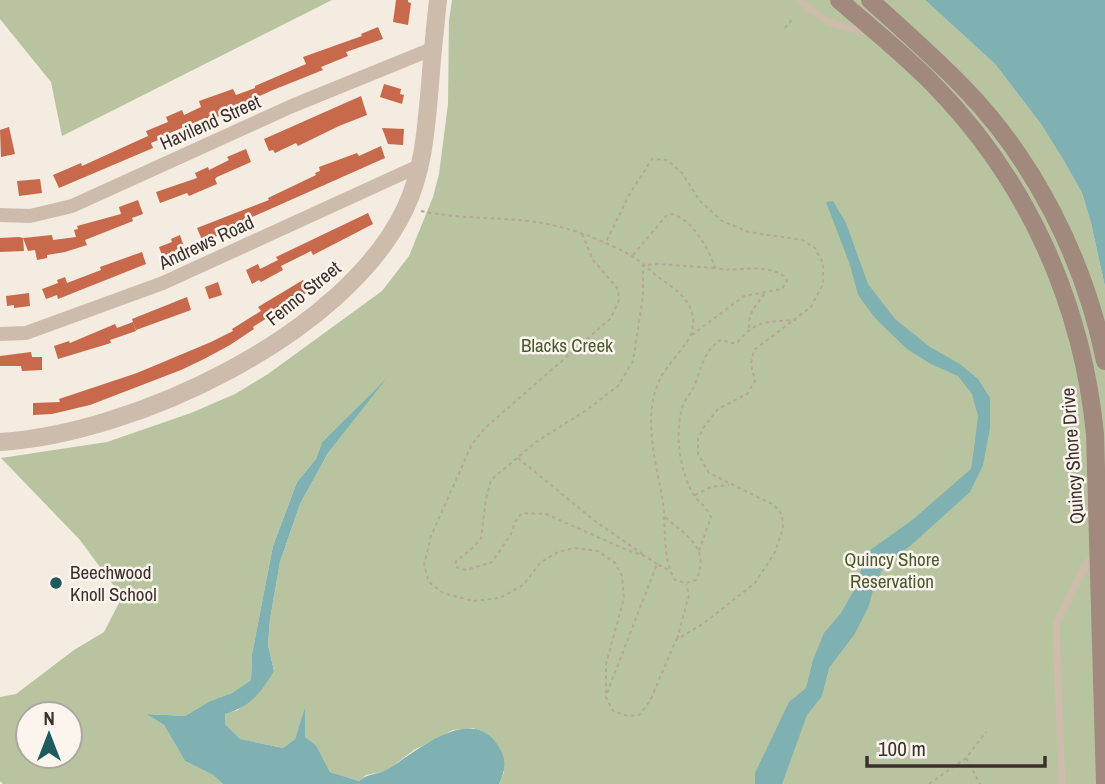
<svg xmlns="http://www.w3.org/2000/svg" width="1105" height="784" font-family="'Archivo Narrow',sans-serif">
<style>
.green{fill:#b8c4a0;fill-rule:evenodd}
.water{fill:#7fb0b2}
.building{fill:#c8694b}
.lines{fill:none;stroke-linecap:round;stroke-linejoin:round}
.path{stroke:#b9a596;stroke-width:2;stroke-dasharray:3.5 3.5;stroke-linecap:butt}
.service{stroke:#cdbbac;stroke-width:7}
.minor{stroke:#cdbbac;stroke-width:14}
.tertiary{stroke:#cdbbac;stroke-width:18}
.secondary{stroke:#a18a7d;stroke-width:18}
.poi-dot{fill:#1f5a5e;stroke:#fbf5ee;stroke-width:2.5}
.labels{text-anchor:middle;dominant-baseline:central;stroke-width:5;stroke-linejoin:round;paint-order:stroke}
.street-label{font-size:19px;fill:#3b302b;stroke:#fbf5ee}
.park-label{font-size:19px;fill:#4a5a2e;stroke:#fbf5ee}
.poi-label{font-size:19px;fill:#3b302b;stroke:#fbf5ee;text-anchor:start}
</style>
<rect width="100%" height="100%" fill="#f4ebe1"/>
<path class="green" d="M0 0H332L62 136 51 82 0 19Z
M452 0H925L995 64 1041 124 1064 161 1082 193 1091 223 1105 287V784H499L504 772 474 728 453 730 414 750 386 771 366 775 359 781 330 772 316 745 305 737V711L295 739 283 748 239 739 225 724V714L238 710 274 671 268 645 270 619 280 562 300 504 328 453 381 384 322 442 316 459 297 482 273 546 252 654 251 680 232 693 210 701 185 716 148 714 164 725 185 761 213 775 223 784H3L0 781V697L16 694 74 650 104 632 122 597 80 540 1 458 107 442 191 413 235 394 268 374 382 291 409 256 433 197 439 174 448 104 449 20ZM28 714H70V756H28Z"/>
<path class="water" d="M925 0H1105V287L1091 223 1082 193 1064 161 1041 124 995 64Z
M833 201 846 223 868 284 895 319 930 347 960 364 978 379 990 398V428L983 465 970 492 909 547 885 564 874 587 868 608 854 635 829 668 822 696 807 715 782 784H755V773L789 702 806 688 813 660 824 633 841 613 856 587 866 553 911 521 971 469 975 441 978 416 972 394 958 376 931 364 907 349 875 318 858 295 850 265 826 202Z
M386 379 328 453 300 504 280 562 270 619 268 645 274 671C260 694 251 706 225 714V724L240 739 283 748 295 739 305 708V737L316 745 330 772 359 781C368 773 378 775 388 769 416 752 469 704 497 744 507 758 506 769 499 784H223L213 775 185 761 164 725 147 714 185 716 210 701 232 693 251 680 252 654 273 546 297 482 316 459 322 442Z"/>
<path class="building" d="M396 0H408V2L411 3 408 25 393 22Z
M378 27 383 39 346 52 348 56 321 67 323 70 273 90 224 112 225 114 207 121 205 118 163 136V138L151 143 153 148 59 188 53 175 81 163 82 166 148 136 146 131 168 122 166 117 182 110 184 115 201 107 199 101 233 89 236 95 255 88V86L306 64 303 57 362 36 361 34Z
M384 84 401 89 400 94 404 95 402 104 380 97Z
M361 96 367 115 339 126 298 146 296 143 275 153 273 150 269 151 264 139Z
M9 127 15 154 1 157 0 130Z
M382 128 404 129 403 145 388 144Z
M381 146 385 158 216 233 217 236 203 242 197 228 269 200 268 198 316 175 315 173 320 171 319 167 357 153 359 156Z
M246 149 251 162 217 177 215 179 217 184 189 196 187 193 160 203 156 192 197 178 195 173 208 167 209 170 229 160 227 157Z
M40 179 42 193 19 196 17 181Z
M138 200 143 214 132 218 133 221 85 240 87 245 65 252 47 255V258L37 260 35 250 28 251 23 238 52 235 53 240 76 237 74 230 78 229 77 226 121 214 119 207Z
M368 213 373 224 313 255 311 251 281 266 283 270 261 282 259 280 252 284 246 270 258 264 260 269 278 260 276 257Z
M180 235 184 247 175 250 177 256 164 261 159 247 172 242 171 239Z
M19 237 23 238 24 251 0 252V238Z
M142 252 146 264 58 299 57 295 46 299 42 289 58 283 57 280 65 277 67 283 101 270 100 267Z
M303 280 310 291 253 327 254 329 230 345 204 359 181 370 90 405 52 414 33 415V403L60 402 59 399 137 373 211 342 233 331 232 329 261 311 258 307Z
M218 282 222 295 209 299 205 287Z
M29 293 30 306 14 308V305L7 306 6 296Z
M187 297 191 310 136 330 132 319Z
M133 322 136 331 110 340 111 343 58 359 54 346 69 341 70 343 115 324 117 328Z
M31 352 32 357H42V370L22 371 21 366H0V356Z"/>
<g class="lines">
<path class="path" d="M785 28 794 17
M421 211C461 220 502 216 542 223 572 228 605 241 632 256 642 262 651 272 661 279 680 292 700 307 691 334 689 342 667 366 661 377 642 413 655 459 662 497 667 523 661 557 675 580L686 583 696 580C711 549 687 536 665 517
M582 234 593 260 618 289 619 300 611 318 485 428 472 444 431 536 424 565 429 582 443 593 473 601 500 598 523 585 541 562 558 552 574 548 598 551 615 563 622 576 624 598 606 664V697L613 711 628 716 639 715 650 701 676 640 704 623 755 583 775 552 783 528 782 515 774 505 709 473 698 454V439L703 428 718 409 747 394 755 381 751 364 754 350 811 307 823 284V263L815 248 802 240 749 232 722 221 700 201 682 173 667 160 652 159 629 195 605 244
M633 255 666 216 672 214C692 219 709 249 715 268 738 273 763 262 784 276L787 281 782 289 744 296 692 335
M749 328C748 313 756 305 765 293
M518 458 595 521 644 555
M695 495 711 487 729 485
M699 551 711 517C706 505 697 502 692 492 679 467 675 435 682 408 685 399 692 392 695 384 702 366 704 350 722 339L729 343H737C756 319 768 322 796 320
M657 564 645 556 627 550 546 514 522 513 515 522 511 534 492 562 466 570 456 567V561L474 547 481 538 486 499 491 480 536 442 588 409 618 386 633 361 643 296V265L658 264 715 268
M677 639 689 595 686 584
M607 693 657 564 669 570
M966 758 980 784
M929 784 966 758 986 732"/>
<path class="service" d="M799 0C826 23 834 26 869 32
M1062 784 1056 623 1083 569 1095 553"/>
<path class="minor" d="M0 215 30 216 72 206 292 106 432 49
M0 334 26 333 163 283 421 165"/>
<path class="tertiary" d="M0 442C134 434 345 335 405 209 424 169 426 128 430 85 432 56 435 28 438 0"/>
<path class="secondary" d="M839 0C871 28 905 55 934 85 1027 180 1082 302 1095 434L1105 784
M870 0C902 29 934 57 964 88 1035 161 1085 261 1105 361"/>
</g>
<circle class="poi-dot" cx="56" cy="583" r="7"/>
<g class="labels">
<g class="street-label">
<text transform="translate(210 122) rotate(-24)">Havilend Street</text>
<text transform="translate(206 242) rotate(-25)">Andrews Road</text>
<text transform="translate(303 293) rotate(-39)">Fenno Street</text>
<text transform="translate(1072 456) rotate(-94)">Quincy Shore Drive</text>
</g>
<g class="park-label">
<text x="567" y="345">Blacks Creek</text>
<text x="892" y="559">Quincy Shore<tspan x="892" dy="22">Reservation</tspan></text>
</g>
<g class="poi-label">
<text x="70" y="572">Beechwood<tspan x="70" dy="22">Knoll School</tspan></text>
</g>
</g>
<g transform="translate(49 735)"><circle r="33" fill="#fbf5ee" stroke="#aea6a0" stroke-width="2"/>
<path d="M0-5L12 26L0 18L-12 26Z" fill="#1f5a5e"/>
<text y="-10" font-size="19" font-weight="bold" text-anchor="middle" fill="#3b302b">N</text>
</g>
<path d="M867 756v10h178v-10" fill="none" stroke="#3b302b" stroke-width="3.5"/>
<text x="878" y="756" font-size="21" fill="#3b302b" stroke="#fbf5ee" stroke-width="5" paint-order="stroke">100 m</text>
</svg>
